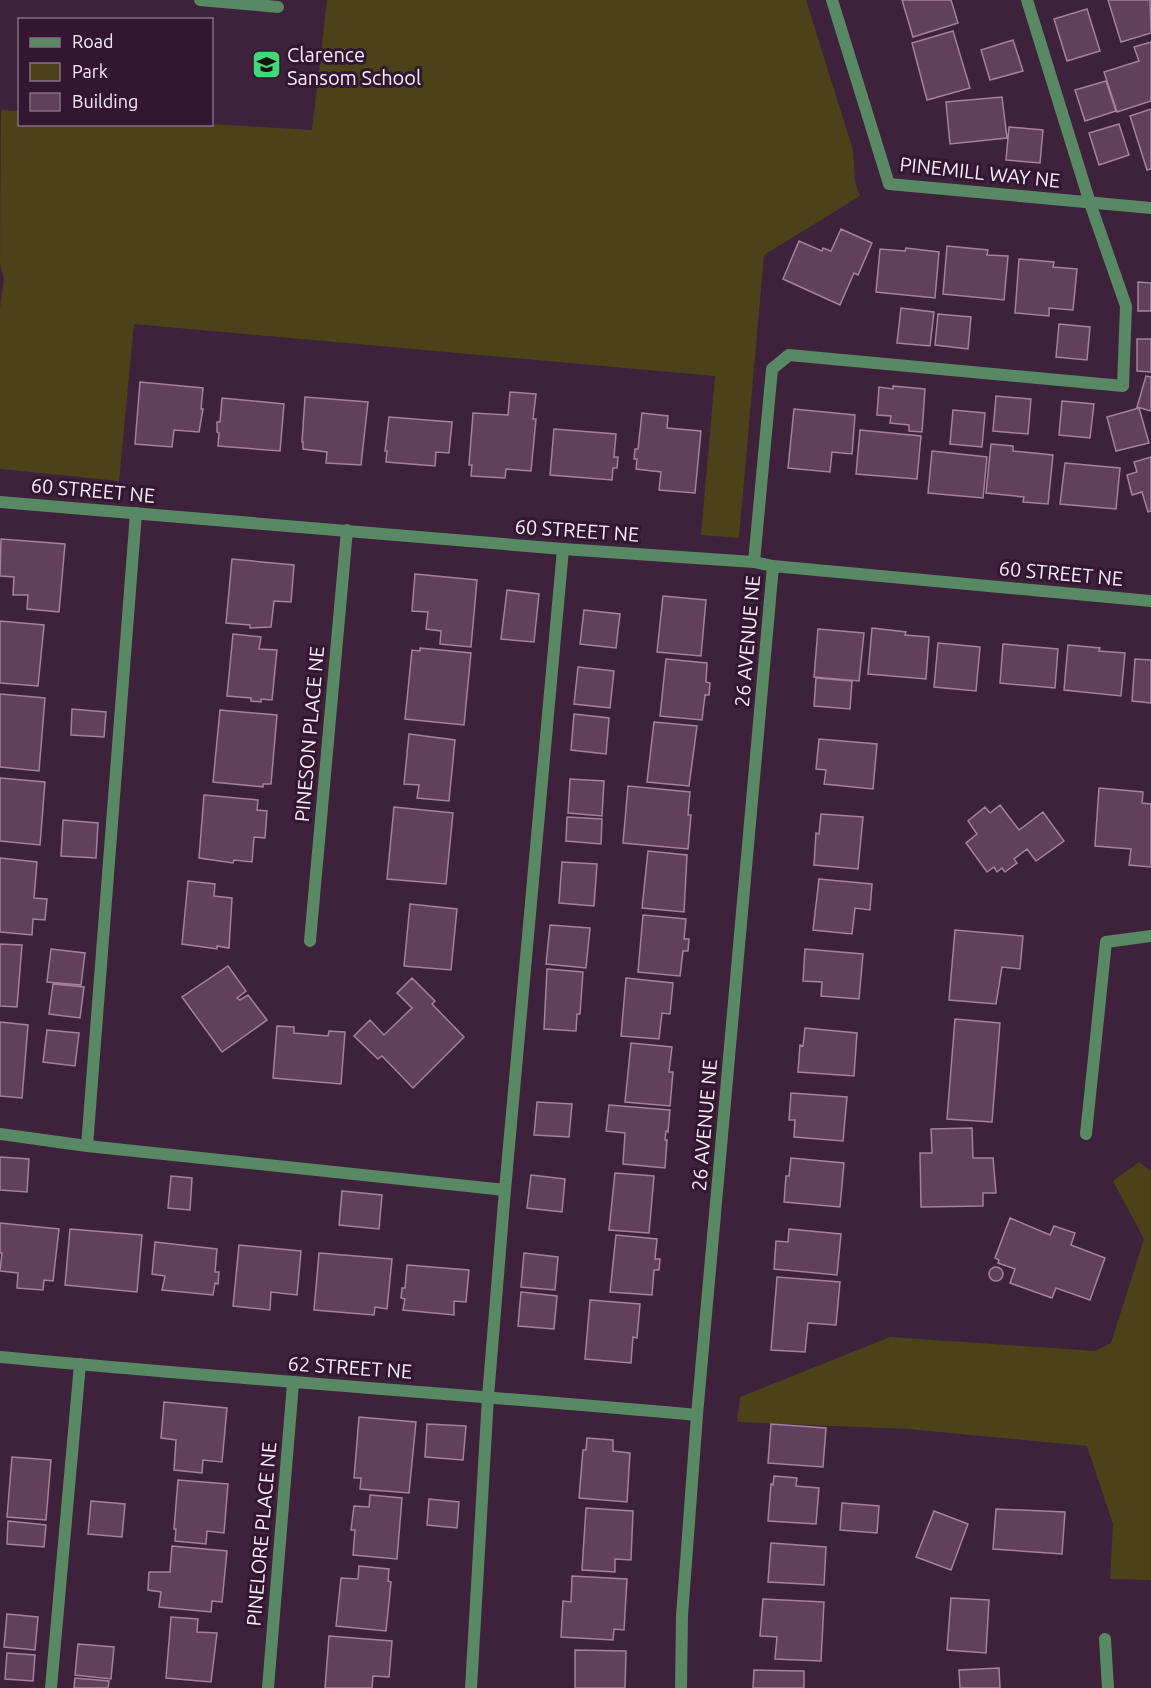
<svg xmlns="http://www.w3.org/2000/svg" width="1151" height="1688" font-family="Ubuntu,sans-serif">
<style>
.green{fill:#4d4119}
.building{fill:#60405b;stroke:#a4819f;stroke-width:1.5}
.lines{fill:none;stroke-linecap:round;stroke-linejoin:round}
.lane{stroke:#588864;stroke-width:12}
.street{stroke:#588864;stroke-width:12}
.labels{text-anchor:middle;dominant-baseline:central;stroke-width:6;stroke-linejoin:round;paint-order:stroke}
.poi-label{font-size:20px;fill:#fdedfa;stroke:#331730;text-anchor:start}
.street-label{font-size:20px;fill:#fdedfa;stroke:#331730}
</style>
<rect width="100%" height="100%" fill="#3e213a"/>
<path class="green" d="M327 0H806L853 150 855 182 860 196 764 255 739 538 701 535 715 376 134 324 119 481 0 469V308L4 279 0 264 1 110 19 111 20 124H212L312 130Z
M1139 1162 1151 1171V1580L1110 1579 1113 1524 1087 1446 908 1429 737 1422 740 1397 890 1337 1095 1351 1111 1343 1144 1239 1113 1181Z"/>
<path class="building" d="M902 0H951L958 23 913 37Z
M1108 0H1150L1151 33 1121 42Z
M1087 9 1100 51 1067 61 1054 19Z
M953 31 970 88 927 100 912 43Z
M1013 40 1023 71 990 80 981 50Z
M1151 42V101L1117 112 1104 72 1139 61 1134 47Z
M1106 81 1116 111 1085 121 1075 90Z
M1002 97 1007 138 950 144 946 102Z
M1151 109V169L1147 170 1130 116Z
M1119 124 1129 155 1099 165 1089 133Z
M1009 127 1043 130 1040 163 1006 160Z
M841 229 872 243 858 275 854 273 840 305 783 279 799 241 822 251 823 248 831 251Z
M947 246 988 250 987 255 1008 256 1004 300 943 294Z
M906 248 939 252 935 298 876 292 880 249 905 251Z
M1019 259 1054 262 1053 267 1077 269 1073 310 1049 308V316L1015 313Z
M1138 282 1151 283V311H1138Z
M901 308 934 312 930 346 897 343Z
M938 314 971 317 968 349 935 345Z
M1059 324 1090 327 1087 360 1056 357Z
M1137 339H1151V372L1137 371Z
M1146 376 1151 377V411L1137 407Z
M140 382 203 388 201 409H203L199 432 174 430 172 447 135 444Z
M893 386 925 389 922 432 909 431V425L890 423 891 416 877 415 879 387 893 389Z
M510 392 536 394 533 419H536L531 471 506 469 505 478 471 476 472 465H469L473 413 508 415Z
M996 396 1031 399 1028 434 993 431Z
M305 397 368 402 361 465 326 463 327 452 303 449V442H302Z
M222 398 284 404 280 451 218 446 219 433 217 432V422H220Z
M1062 401 1094 404 1090 438 1059 435Z
M1139 408 1149 443 1116 451 1107 417Z
M794 409 855 415 852 454 832 452 830 472 788 468Z
M953 410 985 413 982 447 950 444Z
M642 413 668 416 667 428 701 431 695 493 659 490 661 472 636 469 637 459H634L635 449H638Z
M389 417 452 422 449 453 436 452 435 466 386 462 387 451H385Z
M554 429 616 434 614 457H618L617 468H613L612 480 550 475Z
M860 430 921 436 917 479 856 474Z
M991 444 1013 446V451L1053 455 1048 504 1023 502 1024 497 986 493Z
M932 451 987 457 983 498 928 493Z
M1151 457V511L1148 512 1142 492 1132 495 1127 475 1137 472 1134 462Z
M1065 463 1120 468 1116 509 1060 504Z
M1 539 65 544 59 612 27 609 28 595H13L14 577 0 576Z
M232 559 294 565 291 602 274 601 271 627 250 628V625L226 623Z
M415 574 477 580 471 647 440 644 441 631 426 629 428 612 412 611Z
M507 590 539 594 534 642 501 639Z
M663 596 706 600 701 656 657 652Z
M584 610 620 614 616 648 580 644Z
M0 621 44 625 38 686 0 683Z
M872 628 906 632 905 635 929 637 926 679 868 674Z
M818 629 864 633 859 681 814 677Z
M233 634 261 637 259 649 277 650 272 700 261 699V702L251 701V698L227 696Z
M938 643 980 647 976 691 934 687Z
M1003 644 1058 649 1055 688 1000 683Z
M1068 645 1100 648 1099 651 1125 653 1121 696 1064 690Z
M420 648 471 653 464 725 405 719 412 650 420 651Z
M666 659 707 663 706 682 710 683 709 695H705L702 720 660 716Z
M1135 659 1151 660V703L1132 701Z
M578 667 614 671 610 708 574 704Z
M816 678 852 681 850 709 814 706Z
M0 694 45 698 39 771 0 767Z
M72 709 106 712 104 737 71 735Z
M220 710 277 715 271 784H263V787L213 782Z
M574 714 609 718 606 754 571 750Z
M654 722 697 726 689 786 647 782Z
M409 734 455 740 449 801 417 798 419 785 404 784Z
M819 739 877 744 873 789 824 784 826 770 816 769Z
M0 778 45 782 40 845 0 841Z
M570 779 604 781 602 816 568 813Z
M628 786 690 792 688 815H691L688 849 623 843Z
M1099 788 1143 792 1142 803 1151 804V867L1129 865 1131 849 1095 846Z
M204 795 258 800 257 810 267 811 265 838 254 837 252 862 234 860 233 863 199 858Z
M1000 805 1019 830 1043 812 1064 841 1036 861 1027 849 1014 859 1017 863 1005 872 1002 868 997 872 994 867 987 872 966 843 977 834 968 821 985 807 990 813Z
M394 807 453 813 446 884 387 879Z
M821 814 863 817 858 869 814 865 816 833 819 834Z
M567 817 602 819 601 844 566 841Z
M63 820 98 823 96 858 61 856Z
M648 851 687 855 684 912 642 908Z
M0 858 37 862 34 898 47 899 45 920 33 919 32 935 0 932Z
M562 862 597 864 594 906 559 903Z
M819 879 872 884 870 910 855 908 852 934 813 930Z
M188 881 215 884 214 896 232 898 229 948 217 946V949L182 944Z
M410 904 457 909 451 970 404 966Z
M643 915 686 919 684 939H689L688 951H683L680 976 638 972Z
M550 925 590 928 586 968 546 964Z
M955 930 1023 936 1020 969 1002 967 996 1004 949 1000Z
M0 944 22 945 17 1007 0 1006Z
M51 949 85 953 81 985 47 982Z
M805 949 863 954 859 999 821 996 822 982 803 981Z
M228 966 246 991 237 998 240 1000 248 995 267 1020 222 1052 182 997Z
M547 969 583 972 580 1014H577L576 1031 544 1029Z
M412 978 435 1001 432 1004 464 1037 413 1088 382 1056 378 1059 354 1036 370 1020 384 1035 412 1008 397 993Z
M626 978 673 983 670 1014 662 1013 659 1039 621 1036Z
M53 984 84 987 80 1018 49 1014Z
M955 1019 1000 1023 992 1122 947 1119Z
M0 1022 28 1025 22 1098 0 1096Z
M277 1026 294 1027V1033L328 1036 329 1031 345 1032 341 1084 273 1078Z
M805 1028 857 1033 854 1076 798 1072 800 1045 803 1046Z
M47 1030 79 1033 75 1066 43 1062Z
M631 1043 672 1047 669 1072H673L670 1106 625 1102Z
M791 1093 847 1097 843 1141 794 1137 795 1120H789Z
M537 1102 572 1104 569 1137 534 1135Z
M609 1105 670 1110 668 1132 666 1131 665 1140H667L665 1168 623 1164 625 1133 606 1131Z
M972 1128 973 1158H993L996 1193H983V1206L921 1207 920 1153H932L931 1129Z
M0 1157 29 1159 27 1192 0 1190Z
M791 1158 844 1163 840 1207 784 1202 786 1176H789Z
M615 1173 654 1176 649 1233 609 1230Z
M531 1175 565 1179 562 1212 527 1208Z
M171 1176 192 1178 190 1210 168 1208Z
M342 1191 382 1195 379 1229 339 1225Z
M1010 1218 1050 1235 1054 1226 1075 1233 1071 1245 1105 1258 1090 1300 1056 1288 1052 1298 1010 1283 1015 1269 998 1263 999 1260 995 1258Z
M0 1223 59 1229 53 1281 44 1280 43 1290 17 1288 18 1273 0 1271 2 1253H0Z
M70 1229 142 1235 137 1292 65 1285Z
M789 1229 841 1234 837 1275 774 1269 776 1241 788 1242Z
M616 1235 657 1239 655 1259H660L659 1270H654L652 1295 610 1292Z
M155 1242 217 1249 215 1272H219L218 1284 215 1283 213 1295 162 1290 165 1276 152 1274Z
M239 1245 301 1251 297 1295 271 1292 270 1310 233 1306Z
M319 1253 392 1259 387 1309 375 1307 374 1315 314 1310Z
M524 1253 558 1257 555 1290 521 1287Z
M407 1265 469 1270 466 1302 454 1301V1315L403 1310 405 1299 401 1298 402 1288H405Z
M989 1274a7 7 0 1 1 14 0a7 7 0 1 1-14 0Z
M777 1277 840 1282 836 1325 808 1323 805 1352 771 1350Z
M521 1292 557 1296 554 1329 518 1326Z
M590 1300 640 1304 637 1338 633 1337 631 1363 585 1359Z
M164 1402 227 1408 222 1462 203 1460 202 1473 174 1470 176 1440 161 1438Z
M359 1417 416 1422 409 1493 360 1489 361 1478H354Z
M427 1424 466 1426 463 1460 425 1457Z
M771 1424 826 1428 823 1467 768 1463Z
M587 1438 613 1440V1451L630 1453 627 1502 579 1498 583 1450H586Z
M12 1457 51 1460 46 1520 7 1517Z
M774 1476 797 1478 796 1486 819 1488 816 1524 768 1521 771 1484 773 1485Z
M178 1480 228 1484 224 1533 207 1531 206 1544 175 1541 176 1529H174Z
M370 1495 402 1498 397 1559 353 1555 355 1530H351L354 1506 369 1507Z
M429 1499 459 1502 457 1528 427 1525Z
M91 1501 125 1504 122 1537 88 1534Z
M842 1503 879 1506 877 1533 840 1530Z
M586 1508 633 1511 631 1560 615 1559V1572L582 1570Z
M996 1509 1065 1512 1062 1554 993 1549Z
M934 1511 968 1524 951 1570 916 1557Z
M8 1521 46 1525 44 1547 7 1544Z
M771 1543 826 1547 824 1585 768 1582Z
M172 1546 227 1551 222 1602 212 1601 211 1612 159 1607 161 1592 148 1590 149 1572H170Z
M359 1566 389 1569 388 1581 391 1582 386 1631 336 1626 341 1578 358 1579Z
M572 1576 627 1579 624 1630 614 1629 613 1640 561 1637 563 1601 571 1602Z
M951 1598 989 1600 986 1653 947 1650Z
M763 1599 824 1602 821 1661 775 1659 777 1637 760 1636Z
M7 1614 38 1617 35 1650 4 1647Z
M171 1617 198 1619 197 1632 217 1633 211 1682 166 1678Z
M329 1636 392 1641 389 1677 373 1676 372 1688H325Z
M78 1644 114 1647 111 1679 75 1675Z
M575 1650 626 1651 625 1688H575Z
M7 1653 35 1655 33 1681 5 1679Z
M999 1668 1000 1688H960L959 1670Z
M754 1670 804 1671V1688H753Z
M75 1678 109 1681 108 1688H74Z"/>
<g class="lines">
<path class="lane" d="M200 0 278 7
M754 562 772 369 789 355 1123 386 1126 306 1090 203 1027 0
M0 1134 87 1146 505 1190
M87 1146 136 513
M51 1688 80 1364
M471 1688 488 1397 505 1190 563 549"/>
<path class="street" d="M832 0 889 184 1151 208
M0 502 563 549 754 562 773 566 1151 601
M310 941 347 530
M1086 1134 1106 942 1151 936
M0 1357C232 1379 465 1394 697 1415
M1105 1639 1108 1688
M268 1688 293 1383
M681 1688 682 1616 697 1415 773 566"/>
</g>
<defs>
<symbol id="school-square" viewBox="-11 -11 22 22"><rect x="-9" y="-9" width="18" height="18" rx="4" fill="#44d77a" stroke="#331730"/><path d="M0-5L7-2L0 1L-7-2ZM-4 1L0 2.5L4 1V4Q0 6-4 4Z" fill="#111"/></symbol>
</defs>
<g fill-rule="evenodd">
<use href="#school-square" x="250" y="48" width="33" height="33"/>
</g>
<g class="labels">
<g class="poi-label">
<text x="287" y="54">Clarence<tspan x="287" dy="23">Sansom School</tspan></text>
</g>
<g class="street-label">
<text transform="translate(980 172) rotate(6)">PINEMILL WAY NE</text>
<text transform="translate(93 490) rotate(5)">60 STREET NE</text>
<text transform="translate(577 530) rotate(4)">60 STREET NE</text>
<text transform="translate(1061 573) rotate(5)">60 STREET NE</text>
<text transform="translate(747 641) rotate(-85)">26 AVENUE NE</text>
<text transform="translate(309 734) rotate(-85)">PINESON PLACE NE</text>
<text transform="translate(704 1125) rotate(-85)">26 AVENUE NE</text>
<text transform="translate(350 1367) rotate(4)">62 STREET NE</text>
<text transform="translate(261 1534) rotate(-85)">PINELORE PLACE NE</text>
</g>
</g>
<rect x="18" y="18" width="195" height="108" fill="#331730" stroke="#846d81" stroke-width="1.5"/>
<rect x="30" y="38" width="30" height="9" fill="#588864" stroke="#846d81" stroke-width="1.5"/>
<text x="72" y="48" font-size="18" fill="#fdedfa">Road</text>
<rect x="30" y="63" width="30" height="18" fill="#4d4119" stroke="#846d81" stroke-width="1.5"/>
<text x="72" y="78" font-size="18" fill="#fdedfa">Park</text>
<rect x="30" y="93" width="30" height="18" fill="#60405b" stroke="#846d81" stroke-width="1.5"/>
<text x="72" y="108" font-size="18" fill="#fdedfa">Building</text>
</svg>
